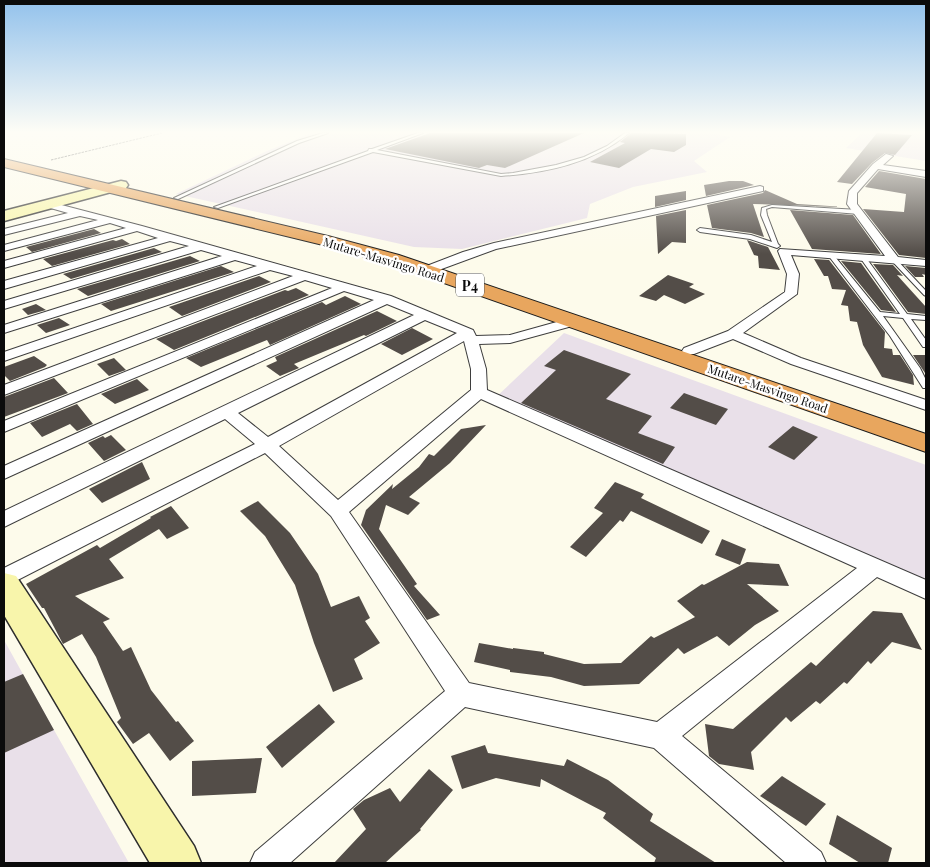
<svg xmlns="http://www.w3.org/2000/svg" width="930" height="867" font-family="'Playfair Display',serif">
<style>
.industrial{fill:#e9e0e9}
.building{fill:#534d48}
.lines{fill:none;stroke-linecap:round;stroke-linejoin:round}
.lane-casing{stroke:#3e3e3e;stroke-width:2}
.street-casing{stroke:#3e3e3e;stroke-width:2}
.secondary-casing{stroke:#2d2d2d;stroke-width:3}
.highway-casing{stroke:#1c1c1c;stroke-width:2}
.path{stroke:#2d2d2d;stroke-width:1;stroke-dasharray:2.5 1;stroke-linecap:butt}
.lane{fill:#fff;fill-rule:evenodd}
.street{fill:#fff;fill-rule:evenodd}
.secondary{fill:#f8f5ab;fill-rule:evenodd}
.highway{fill:#e8a65e;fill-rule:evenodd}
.labels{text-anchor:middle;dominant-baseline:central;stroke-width:5;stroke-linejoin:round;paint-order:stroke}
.far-street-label{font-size:12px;fill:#0b0b0b;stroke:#fff}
.shield{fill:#fff;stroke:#545454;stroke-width:1}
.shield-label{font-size:14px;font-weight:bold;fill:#0b0b0b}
</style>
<rect width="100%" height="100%" fill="#fdfbeb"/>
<path class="industrial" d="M311 133H709L730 137 694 161 707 172 633 187 590 204 587 218 462 249 414 247 176 194 267 151Z
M862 133H926V161L846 148Z
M564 333 926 465V595L494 399Z
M4 640 54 730 129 863H4Z"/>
<path class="building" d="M430 133H584L505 168 487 165 479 168 385 149Z
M631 133 686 134V145L674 152 651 149 619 168 590 162 625 143 620 142Z
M877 133 912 135 895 155 885 153 872 163 852 184 837 182Z
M879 171 926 179V258L899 255 863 209 904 212 906 194 865 187Z
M729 181H743L754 185 706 196 704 185Z
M765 190 797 204 846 207 753 204 764 237 751 233 712 228 707 205 763 193Z
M686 191V200L655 207V196Z
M686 210V243L672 242 658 254 656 216Z
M790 210 853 215 881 254 812 249Z
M94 229 101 233 32 252 26 247Z
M122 239 130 244 52 266 43 259 113 240 116 241Z
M747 240 768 247 780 270 759 268 758 256 754 255Z
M154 248 162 252 71 279 63 274Z
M190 256 200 261 88 296 77 289Z
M814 259 829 260 885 332 884 348 892 349 893 355H900L913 375 914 385 882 377 863 345 857 322 850 321 848 306 841 305 846 290 832 289 828 276H824Z
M841 261 861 263 896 312 881 310Z
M873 264 893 265 903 276 897 275 926 307V314L908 312Z
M221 266 234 272 111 311 101 304Z
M905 266 926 268V275L922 274 924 277H915Z
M668 275 694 284 689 287 705 294 685 304 664 295 656 301 639 296Z
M259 276 271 282 182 316 169 307Z
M296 288 309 295 174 350 156 339 285 290 288 291Z
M345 296 361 304 270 345 267 340 201 367 186 358 322 302 326 305Z
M36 304 46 310 28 315 22 309Z
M377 311 397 321 366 336 364 335 294 364 299 368 280 376 266 366 277 361 275 357Z
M59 318 70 325 46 333 37 325Z
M412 328 433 339 402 355 381 344Z
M564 350 631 374 606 399 652 416 638 433 675 447 663 464 521 403 556 370 544 366Z
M913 355H926V374L925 373Z
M34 356 47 365 45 367 10 381 4 375V367Z
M114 358 126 370 109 376 97 364Z
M54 378 68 393 4 417V397Z
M137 379 149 390 115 404 101 394Z
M684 393 728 409 716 425 670 408Z
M77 404 93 424 77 431 70 424 42 437 30 423Z
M486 425 450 463 409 497 420 503 408 515 386 505 379 529 417 584 414 586 440 615 427 620 361 525 366 510 393 484 392 489 419 467 429 454 434 456 461 429Z
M793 426 818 437 794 460 768 447Z
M111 435 126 450 104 461 88 443 103 436 105 438Z
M142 462 150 479 102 503 89 489Z
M615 482 644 494 641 498 710 531 702 544 631 511 623 522 620 520 586 557 570 547 603 513 594 508Z
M258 501 290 533 318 574 331 607 359 596 370 618 365 621 380 643 354 659 363 679 333 692 314 643 295 585 265 536 240 511Z
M171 506 189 528 167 539 159 529 109 559 124 578 75 596 110 619 103 622 123 651 131 647 151 690 176 722 178 721 194 741 170 761 149 733 133 744 117 722 121 718 96 657 82 634 63 644 44 608H42L26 584 97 545 100 548 151 518 150 517Z
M722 539 746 549 740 565 715 555Z
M747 562 779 564 789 586 747 584 779 611 755 625 729 646 717 636 684 654 678 648 639 684 584 686 551 677 510 672V670L474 662 479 643 513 649V648L544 652V654L584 664 621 663 651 636 654 638 695 617 677 601 702 584 704 585Z
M873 611 902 613 922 650 892 642 871 664 868 661 847 684 844 682 820 704 816 701 791 722 786 717 751 752 754 770 719 764 709 756 705 724 733 729 811 662 816 666Z
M23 674 54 730 4 753V682Z
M319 704 335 722 282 768 266 747Z
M485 745 488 753 564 766 567 759 608 780 653 814 650 821 716 863H654L656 858 603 818 606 813 541 779 540 787 496 778 462 789 451 756Z
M262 758 256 793 192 796V761Z
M429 769 453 790 420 829 421 830 385 863H334L366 829 353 809 364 800 390 788 400 802Z
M782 776 826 804 806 826 760 796Z
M837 815 892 848 888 863H860L829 844Z"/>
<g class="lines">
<defs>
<path id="lane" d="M323 133H328L299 143 178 199 174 198 297 141Z
M418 133H423L377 150 501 174 513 173 556 165 584 157 607 146 625 133H629C593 163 547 173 501 176L373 152 218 208 214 207 368 151 369 149H372Z
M772 205 859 210 862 212 859 214 772 207 766 209 767 215 778 244 780 246 777 248 750 239 700 232 697 230 700 228 751 235 772 242 761 215 762 208Z
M828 253H832L880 312 900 314 859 256 860 255H864L907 314 926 316V320L911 319 926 340V347H923L903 318 883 316 920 368 926 380V388H923L890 336 828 255Z
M892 259H896L926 291V296L924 295 892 261Z"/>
<path id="street" d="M886 154 893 156 883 165 926 171V177L878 169 857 193V204L898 257 926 260V266L791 255 799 274 797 294 743 333 801 358 926 400V410L791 364 733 339 694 354H684L682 351 684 348 728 331 785 292 787 274 778 251 780 249 885 256 847 204 849 191 873 164Z
M760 186 763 187V191L496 249 428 274 422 270 424 267 463 252 494 243Z
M50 202 142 226 391 296 473 330 476 336 510 335 571 318 576 319 578 322 576 325 510 343 479 344 486 369 487 390 926 580V599L877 577 682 736 821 852 826 863H786L654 748 465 707 290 863H250L255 852 445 691 331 516 265 453 4 587V568L255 444 225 419 4 527V511L414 315 387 304 4 479V466L374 300 344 291 4 432V421L332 288 305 280 4 395V385L293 276 270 270 4 361V352L257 266 235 260 4 333V325L222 256 201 250 4 309V301L189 246 170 241 4 289V281L158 238 137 231 4 268V261L126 228 110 223 4 251V245L98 220 80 216 4 235V229L68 213 47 207 45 205ZM425 320 457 333 268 437 238 413ZM464 341 471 369V390L338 500 279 446ZM481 399 857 568 657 722 469 683 349 512Z"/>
<path id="secondary" d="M121 181 126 182 128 185 126 188 4 221V211Z
M4 573 16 576 194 846 201 863H150L4 615Z"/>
<path id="highway" d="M4 159 328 236 399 255 926 434V452L387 263 323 245 4 167Z"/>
</defs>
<use href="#lane" class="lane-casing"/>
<use href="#street" class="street-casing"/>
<use href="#secondary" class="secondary-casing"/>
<use href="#highway" class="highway-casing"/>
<path class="path" d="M51 160 162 133"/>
<use href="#lane" class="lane"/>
<use href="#street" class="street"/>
<use href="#secondary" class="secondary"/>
<use href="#highway" class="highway"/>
</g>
<linearGradient id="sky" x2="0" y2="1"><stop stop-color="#93c2ec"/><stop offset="0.52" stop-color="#fefdf6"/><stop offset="1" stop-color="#fefdf6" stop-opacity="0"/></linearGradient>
<rect width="930" height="254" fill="url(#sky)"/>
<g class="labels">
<g class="far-street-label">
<text transform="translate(384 259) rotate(17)">Mutare-Masvingo Road</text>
<text transform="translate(768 388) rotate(19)">Mutare-Masvingo Road</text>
</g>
<rect class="shield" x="456" y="273.5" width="28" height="23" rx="4"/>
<g class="shield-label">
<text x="470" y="285">P4</text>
</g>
</g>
<rect width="930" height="867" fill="none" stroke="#0b0b0b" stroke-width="10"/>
</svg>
